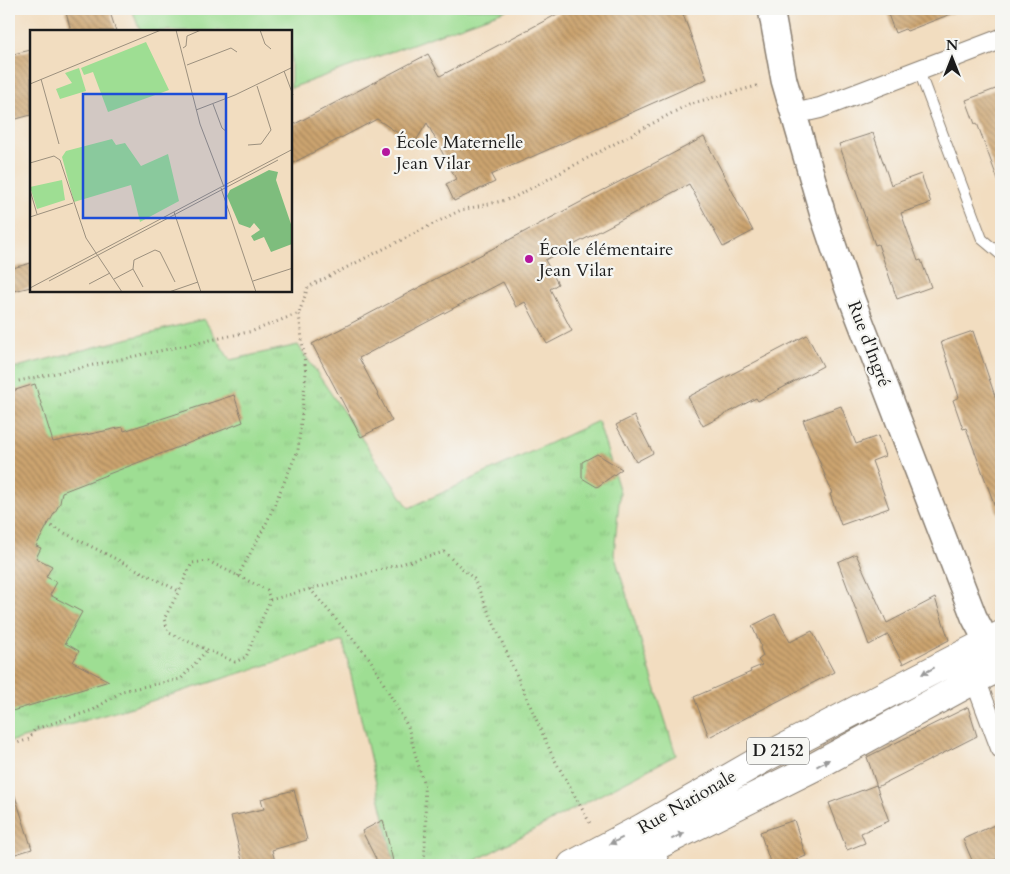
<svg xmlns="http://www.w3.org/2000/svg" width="1010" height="874" font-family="Cardo,serif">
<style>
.green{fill:#9ede93;stroke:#5d7d58}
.park{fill:url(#park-tufts);stroke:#5d7d58}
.building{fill:url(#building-back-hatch)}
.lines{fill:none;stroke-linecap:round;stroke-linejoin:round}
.service-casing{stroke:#877c6e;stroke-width:12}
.minor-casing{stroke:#877c6e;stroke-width:22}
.tertiary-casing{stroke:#877c6e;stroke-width:28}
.primary-casing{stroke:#877c6e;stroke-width:30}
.path{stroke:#877c6e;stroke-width:3;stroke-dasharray:1 4;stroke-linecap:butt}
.service{stroke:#fff;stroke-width:10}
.minor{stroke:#fff;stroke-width:20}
.tertiary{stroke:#fff;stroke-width:25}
.primary{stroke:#fff;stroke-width:28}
.oneway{fill:#999}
.poi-dot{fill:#b5179e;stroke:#f6f6f2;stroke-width:2}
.labels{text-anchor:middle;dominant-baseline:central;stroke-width:4.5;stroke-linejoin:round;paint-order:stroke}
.shield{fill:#f6f6f2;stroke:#5d5d5c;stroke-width:1}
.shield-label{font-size:16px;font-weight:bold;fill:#1c1c1c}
.poi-label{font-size:18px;fill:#1c1c1c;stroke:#f6f6f2;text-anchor:start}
.street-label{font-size:18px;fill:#1c1c1c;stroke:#f6f6f2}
.inset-road{fill:none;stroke:#9c907e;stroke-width:1}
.view{fill:#1d4ed8;fill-opacity:0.15;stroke:#1d4ed8;stroke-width:2.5}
.inset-edge{fill:none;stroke:#1c1c1c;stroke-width:2.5}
</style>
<defs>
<pattern id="park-tufts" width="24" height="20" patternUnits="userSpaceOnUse" patternTransform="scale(1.25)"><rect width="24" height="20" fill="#9ede93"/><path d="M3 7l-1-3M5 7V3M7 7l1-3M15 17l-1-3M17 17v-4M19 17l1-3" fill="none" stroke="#88be7e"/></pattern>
<pattern id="building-back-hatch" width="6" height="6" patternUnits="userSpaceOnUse" patternTransform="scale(1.25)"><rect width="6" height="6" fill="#cca470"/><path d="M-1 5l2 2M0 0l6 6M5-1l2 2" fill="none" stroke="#a5855b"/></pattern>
</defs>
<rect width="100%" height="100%" fill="#f6f6f2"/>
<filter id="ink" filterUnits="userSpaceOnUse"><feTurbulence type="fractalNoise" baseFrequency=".02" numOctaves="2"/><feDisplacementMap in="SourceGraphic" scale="10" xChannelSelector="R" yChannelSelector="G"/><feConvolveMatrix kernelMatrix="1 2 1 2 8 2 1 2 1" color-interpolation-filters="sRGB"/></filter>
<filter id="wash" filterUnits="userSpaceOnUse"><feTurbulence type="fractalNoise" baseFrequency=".0096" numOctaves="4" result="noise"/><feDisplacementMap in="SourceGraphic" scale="20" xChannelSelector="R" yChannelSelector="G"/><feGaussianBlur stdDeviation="1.12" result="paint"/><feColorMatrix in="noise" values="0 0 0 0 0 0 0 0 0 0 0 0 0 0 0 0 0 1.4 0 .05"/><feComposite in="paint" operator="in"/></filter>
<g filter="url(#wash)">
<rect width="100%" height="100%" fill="#f2ddc0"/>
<path class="green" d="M132 9H509L291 88V31H140Z"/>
<path class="park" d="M204 319 230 360 298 345 409 508 598 421 620 492 614 554 676 755 467 865H395L343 641 132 707 9 742V369Z"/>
<g id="blocks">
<path class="building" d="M65 9H109L116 31H71Z
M567 9H681L707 79 491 175 495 182 454 201 446 184 456 179 427 123 414 144 377 119 291 164V126L428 54 440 76Z
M886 9H961V10L907 31 905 29 895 33Z
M31 50V115L9 121V55Z
M1001 87V183H999L977 123 975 124 966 100Z
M873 133 891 185 921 174 931 203 901 213 918 261 921 260 931 287 897 299 878 244 875 245 839 144Z
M704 137 753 231 723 247 689 184 545 260 558 284 550 289 572 331 547 344 525 302 516 307 503 282 359 358 392 421 361 437 312 344Z
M31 263V287L9 292V269Z
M973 331 996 399 1001 397V516L999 517 966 428 963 429 953 400 959 397 941 342Z
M807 335 823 366 758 401 756 398 703 426 688 397Z
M35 384 53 442 123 427 124 431 234 395 243 422 62 492 60 503 36 546 41 548 36 558 52 566 46 577 57 582 50 595 82 612 65 643 79 651 73 662 109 681 9 712V392Z
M841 406 856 444 878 436 885 456 872 461 889 508 841 525 830 494 832 493 803 420Z
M634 416 653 453 636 462 616 425Z
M597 454 622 469 597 487 582 478V462Z
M856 554 887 623 935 598 949 640 903 664 888 635 869 645 838 562Z
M775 614 790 642 812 631 834 672 709 737 694 697 751 672 750 670 762 665 758 660 763 656 760 648 761 646 752 626Z
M968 707 977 736 877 787 867 757Z
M876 785 889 821 861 833 865 843 847 850 829 803Z
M9 790H13L32 849 9 856Z
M294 790 307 840 272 850 276 865H243L231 816 264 809 261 799Z
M383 820 394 865H379L362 831Z
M794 820 806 856 796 860 798 865H771L760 832Z
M1001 822V858L974 865 963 839Z"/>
</g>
</g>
<g filter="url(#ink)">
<use href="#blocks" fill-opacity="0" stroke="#877c6e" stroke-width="1"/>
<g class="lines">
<defs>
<path id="service" d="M919 71 982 239 1001 255"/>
<path id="minor" d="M794 114 820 108 1001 39
M970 666 1001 748
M646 836 660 865"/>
<path id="tertiary" d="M771 9 784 80 823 215 848 289 974 617 997 661"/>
<path id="primary" d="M572 865 642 828 764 758 1001 635
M618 865 814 767 976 679 1001 667"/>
</defs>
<use href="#service" class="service-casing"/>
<use href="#minor" class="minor-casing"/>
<use href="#tertiary" class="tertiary-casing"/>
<use href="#primary" class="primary-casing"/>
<path class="path" d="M9 383 253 331 299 313 308 287 461 210 511 199 689 104 757 86
M47 524 179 591 192 563 208 561 267 590 270 600 246 657 235 662 169 633 164 619 179 591
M238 576 267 522 298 450 306 373 299 314
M310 589 370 659 408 727 424 786 426 823 424 865
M270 600 444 552 474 579 552 755 591 825
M9 746 29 739 35 729 93 710 122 691 181 679 207 650"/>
<use href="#service" class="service"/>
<use href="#minor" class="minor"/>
<use href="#tertiary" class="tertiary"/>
<use href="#primary" class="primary"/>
</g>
<defs><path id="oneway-solid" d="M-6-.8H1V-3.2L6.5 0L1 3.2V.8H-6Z" transform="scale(1.25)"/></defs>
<g class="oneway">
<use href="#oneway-solid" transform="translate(928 671) rotate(152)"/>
<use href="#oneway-solid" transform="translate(823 763) rotate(-29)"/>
<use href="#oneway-solid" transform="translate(678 836) rotate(-27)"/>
<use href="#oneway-solid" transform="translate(616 841) rotate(154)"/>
</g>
</g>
<g class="poi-dot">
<circle cx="386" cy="152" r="5"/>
<circle cx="529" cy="259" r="5"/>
</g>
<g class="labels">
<rect class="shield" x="747" y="737.5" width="62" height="27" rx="4"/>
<g class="shield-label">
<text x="778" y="751">D 2152</text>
</g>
<g class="poi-label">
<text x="396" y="142">École Maternelle<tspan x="396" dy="21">Jean Vilar</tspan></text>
<text x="539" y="249">École élémentaire<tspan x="539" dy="21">Jean Vilar</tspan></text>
</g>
<g class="street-label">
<text transform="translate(869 344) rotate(69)">Rue d'Ingré</text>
<text transform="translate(687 802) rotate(-30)">Rue Nationale</text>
</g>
</g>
<g transform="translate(30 30)">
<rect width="262" height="262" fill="#f2ddc0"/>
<path d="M116 12 139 60 78 82 63 42 54 45 51 38ZM49 38 56 61 30 69 26 59 42 53 35 43Z" fill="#9ede93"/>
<path d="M239 140 248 142 246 150 263 200 262 214 241 222 234 207 224 211 221 206 230 200 224 193 220 198 209 194 197 166 200 160Z" fill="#7ebd7d"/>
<path d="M82 109 86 115 95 113 111 136 138 124 149 171 110 192 101 155 44 172 32 127 36 121ZM32 150 35 170 7 179 0 157Z" fill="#9ede93"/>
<path class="inset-road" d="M146 0 170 94 194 157M230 0 235 14 241 19M153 18 156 16 157 6 171 0M157 35 201 18 207 22M254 41 263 65M11 49 29 114M0 54 131 0M183 74 192 98 197 102M166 80 205 65 263 37M218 115 231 114 241 100 227 56M0 133 24 126 30 130 56 208 92 262M191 158 226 262M0 160 7 184M144 182 171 262M0 187 43 173M103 239 104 230 125 220 130 222 145 252M84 249 103 239 113 257M19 251 248 130M223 251 263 238M59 254 80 243M0 258 263 119M139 262 168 252"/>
<path class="view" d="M53 64H196V188H53Z"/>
<rect width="262" height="262" class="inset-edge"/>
</g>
<rect width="1010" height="874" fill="none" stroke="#f6f6f2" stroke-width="30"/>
<g transform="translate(952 58)" stroke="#f6f6f2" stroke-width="4" paint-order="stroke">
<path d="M0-4L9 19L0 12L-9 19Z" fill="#1c1c1c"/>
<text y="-8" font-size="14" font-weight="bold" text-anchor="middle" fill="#1c1c1c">N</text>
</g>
</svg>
